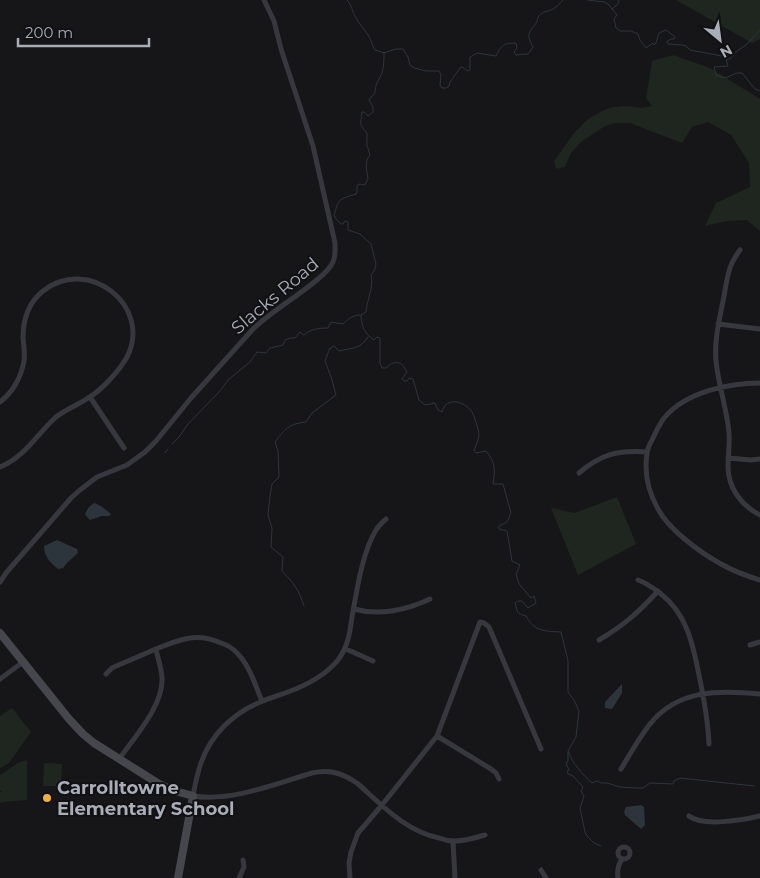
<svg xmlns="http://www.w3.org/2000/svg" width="760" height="878" font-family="Montserrat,sans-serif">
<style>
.green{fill:#1e261f}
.water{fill:#2c353c}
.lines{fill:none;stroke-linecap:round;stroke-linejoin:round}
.stream{stroke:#2c353c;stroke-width:1}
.street{stroke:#37383d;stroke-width:5}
.secondary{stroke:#45474d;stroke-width:8}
.poi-dot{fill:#f2b134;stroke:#111113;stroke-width:2}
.labels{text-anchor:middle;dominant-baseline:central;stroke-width:4;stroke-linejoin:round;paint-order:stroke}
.street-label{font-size:18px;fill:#a8adb8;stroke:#111113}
.poi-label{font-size:18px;font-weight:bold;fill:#a8adb8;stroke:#111113;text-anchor:start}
</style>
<rect width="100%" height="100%" fill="#161618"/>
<path class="green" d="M676 0H760V39L752 43Z
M673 55 710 68 760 99V231L747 220 727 221 705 226 716 203 750 187 749 163 731 135 708 122 692 127 682 143 630 123H615L605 126 581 142 571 153 565 167 556 169 554 161 575 132 588 119 602 111 613 107 627 106 641 108 652 106 646 98 652 61Z
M617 497 636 544 578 575 551 508 575 513Z
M12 708 31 732 9 763 0 768V716Z
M27 760V800L2 802 0 803V792H2L0 790V775L18 763Z
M44 763 62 764 61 786H43Z"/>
<path class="water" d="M94 503 101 506 111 514 109 516H102L90 520 87 517 85 514 89 507Z
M57 540 77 549 78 553 67 563 63 568 58 569C50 562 44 557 44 546Z
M622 684V693L612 709 605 708V702Z
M641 805 644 807 645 825 641 829 625 815 624 812 626 807Z"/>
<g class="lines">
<path class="stream" d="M347 0C352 5 352 12 356 18 359 24 364 29 368 35 371 39 372 45 375 50L384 53 396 49H403L408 57 410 65 414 68 426 71H439L441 75 440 85 442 88H446L449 86 450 82 460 68 462 67 468 71 470 70V57L477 53 496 56C501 45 504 43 516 43L517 48 514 52 516 55 528 54 533 47C522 28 536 31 538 17 545 9 546 13 553 9 557 7 560 3 563 0
M587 0 605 2 609 5 617 15 614 19 616 28 620 31H631L638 34 640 40 646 48 653 43 654 45 656 43 659 33 666 30 675 37 674 39H671L667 41 668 44 682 45 686 46 690 50 722 56 726 59 728 66 714 67 716 75 725 78 737 73H742L755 89 760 91
M612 9 618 4 619 0
M384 53C384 60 384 68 381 75 380 78 378 80 377 83 374 89 377 94 371 97L369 100 373 107V112L368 116 364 112H362C361 125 358 123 367 133V145L370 155C364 162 367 171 368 179L365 185 359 184 357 186V192L356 194C351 196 342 197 339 202 336 205 336 211 334 215L336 219 341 224H343L345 221 348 222V230L360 234 371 244 376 264 375 269 371 275C374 286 367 300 366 312L361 315C361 326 365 334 374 340L377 337 380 338V363L382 368H386C395 360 401 360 407 372L402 379 404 381H407L409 378 413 379 419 400 425 405 435 403 438 410 442 412C446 396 465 401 472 412 474 416 479 430 479 435 479 439 476 445 474 450L476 453 486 451C496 463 495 469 493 484H503L511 513 507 522 499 526V529L507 531 512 561 520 565 516 574 519 584 531 598 534 596 536 603 528 608 522 601H518L515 603C518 613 516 613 526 616 535 632 544 631 561 632L568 661V692L574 700 579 711 576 737 568 751C573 764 582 774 592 783L597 781 601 783H607L620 787 636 788H643L650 783 673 784 674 781 680 778 754 786
M726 59H730L737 51 746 45 760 30
M172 444 179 437 188 424 220 391 228 380 250 362 257 352 266 353 270 348 283 345 285 340 290 338H295L300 332 304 335C310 329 320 328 328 328L331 322 343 324C348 319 353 315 360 315
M165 453 168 449
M304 606C298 588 295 585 282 571L283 557 271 547 272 528 268 515 270 496 272 484 279 477 278 451 275 442C285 429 288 424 306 422L312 413 336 395 332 380 325 361 330 348 334 346 339 351C352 348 361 349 368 337
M568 752V761L566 763 569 770 567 771 568 774 573 776 583 787 581 791 584 796 580 808 585 832 587 836 594 843 601 846"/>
<path class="street" d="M740 250C737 254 734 259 732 263 727 273 726 286 724 296 720 317 714 339 716 361 718 382 725 403 728 425 731 439 728 453 728 467 728 488 742 506 760 515
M718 324 760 329
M760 383C729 383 686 392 665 417 659 424 656 432 652 440 650 444 647 449 647 454 644 473 649 493 658 509 669 530 701 553 721 564 733 571 747 576 760 580
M90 397 124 448
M0 402C13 392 21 377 24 361 25 353 24 346 23 338 23 320 28 303 43 291 88 255 153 306 127 357 119 371 102 390 88 398 78 405 66 409 56 417 37 434 25 457 0 467
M728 458 751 460 760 459
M579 473C601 454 618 450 647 452
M386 519C383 522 379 525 376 530 362 553 357 590 352 617 350 632 348 647 338 660 325 676 307 685 288 692 280 695 271 697 263 701 234 712 211 734 201 763 197 774 195 785 193 796 231 802 275 784 312 773 329 769 342 773 357 783 382 805 405 831 439 838 444 840 450 841 455 841 465 841 475 838 485 835
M638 580C647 583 653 588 661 594 687 614 693 645 699 675 704 699 708 720 709 744
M0 582 6 573 71 498 80 490 97 477 127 465 145 452 156 441 191 398 253 329C273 310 297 297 318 279 324 274 330 269 333 262 336 255 335 249 335 243L313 146 281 49 274 21 264 0
M354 609C379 616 407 610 430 599
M599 640C624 625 638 613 658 591
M750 645 760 642
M346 649 373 661
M106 674 112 668C125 662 138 657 151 651 176 641 194 631 221 643 227 645 233 648 237 653 250 666 255 685 262 701
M0 679 23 662
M437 736 491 769 496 773 499 779
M119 759C134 738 164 705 162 677 161 667 158 658 156 650
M621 769C630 754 639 738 650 724 678 689 720 690 760 694
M689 816C703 827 743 820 760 816
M453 842 455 878
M618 853a6 6 0 1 1 12 0a6 6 0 1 1-12 0Z
M541 870 546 878
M239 878 244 867 243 860
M350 878 349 863 351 852 358 833 382 805 437 736 480 622 484 623 489 627 541 749
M618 878C617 871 618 865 622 859"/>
<path class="secondary" d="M0 633 69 719 83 734 94 743 159 784 172 790 193 796 178 878"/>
</g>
<circle class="poi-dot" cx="47" cy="798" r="5"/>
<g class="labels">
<g class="street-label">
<text transform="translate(275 296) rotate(-40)">Slacks Road</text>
</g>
<g class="poi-label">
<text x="57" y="788">Carrolltowne<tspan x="57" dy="21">Elementary School</tspan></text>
</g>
</g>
<g transform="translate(720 40) rotate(151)" stroke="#111113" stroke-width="4" paint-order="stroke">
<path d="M0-4L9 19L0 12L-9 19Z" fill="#a8adb8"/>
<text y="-8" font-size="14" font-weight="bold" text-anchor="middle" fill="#a8adb8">N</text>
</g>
<path d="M18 38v8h131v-8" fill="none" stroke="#a8adb8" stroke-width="2.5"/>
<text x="25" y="38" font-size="15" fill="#a8adb8" stroke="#111113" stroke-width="4" paint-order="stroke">200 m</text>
</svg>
